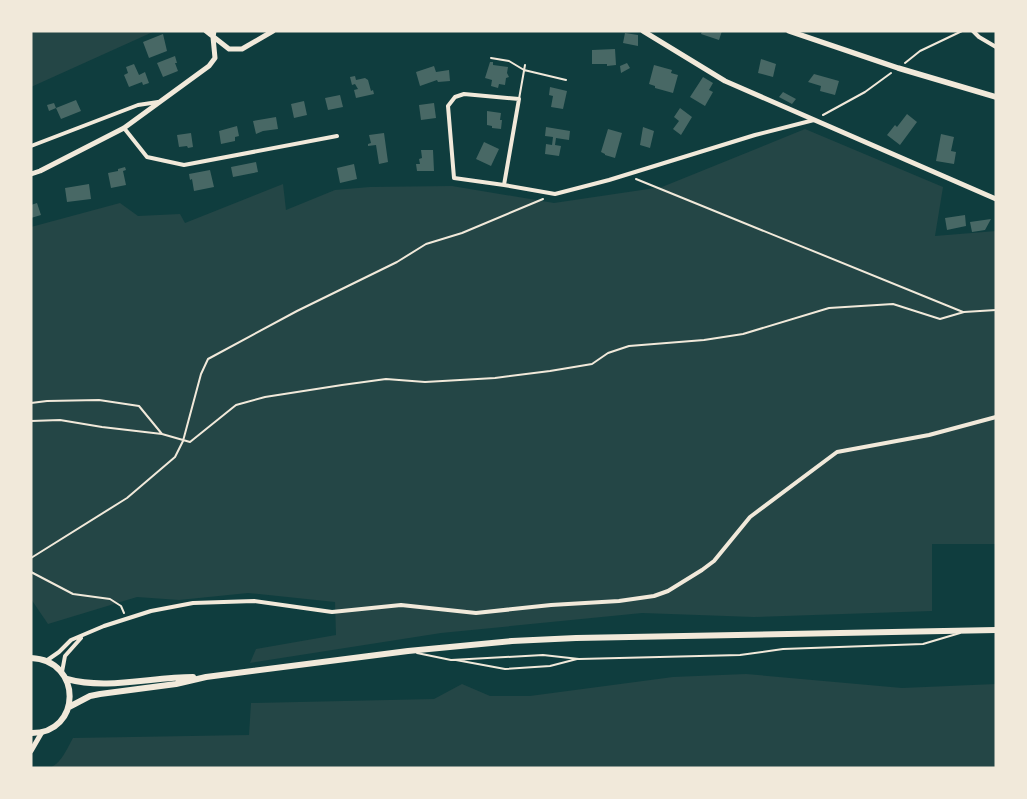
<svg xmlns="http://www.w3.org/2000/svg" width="1027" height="799" font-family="'Nunito Sans',sans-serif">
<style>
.green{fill:#244646}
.building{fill:#486865}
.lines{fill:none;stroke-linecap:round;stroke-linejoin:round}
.path{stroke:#f1e9da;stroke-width:2}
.service{stroke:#f1e9da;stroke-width:2}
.minor{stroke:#f1e9da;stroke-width:4}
.tertiary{stroke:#f1e9da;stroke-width:5}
.secondary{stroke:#f1e9da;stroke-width:5.5}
.primary{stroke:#f1e9da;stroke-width:6}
</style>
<rect width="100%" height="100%" fill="#0f3d3e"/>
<path class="green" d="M31 31H155L31 87Z
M805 129 943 187 935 236 996 231V544H932V611L754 617 642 613 441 633 250 663 256 649 336 635 335 602 248 593 179 600 137 597 48 624 31 599V227L120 203 138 216 180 214 185 223 283 184 286 210 335 190 370 187 452 186 554 203 662 187Z
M746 674 902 688 996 684V768H49C61 764 67 749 73 738L249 735 251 703 434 699 462 684 490 696H530L673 677Z"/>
<path class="building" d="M702 31H722L719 40 701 34Z
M625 33 638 35V46L623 43Z
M163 34 167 51 149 58 143 42Z
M615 49 616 65 607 66V64H592V50Z
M175 56 177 63H175L178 71 163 77 157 63Z
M761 59 776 64 773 77 758 73Z
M490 62H493V65L508 67 507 73 509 77 506 78 505 85 499 84 498 88 491 86 492 80 485 78Z
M627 63 630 68 621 73 620 66Z
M134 64 139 75 145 72 149 83 143 85 142 82 129 87 124 75 128 73 126 67Z
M654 65 672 70 671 73 678 75 673 93 655 88V86L649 84Z
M434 66 436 72 449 70 450 81 438 82 437 80 420 86 416 72Z
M814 74 839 81 835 95 820 91 821 86 808 82Z
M355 76 356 80 365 78 368 80 371 91 373 90 374 94 356 98 354 90 358 89 355 84 352 85 350 77Z
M703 77 713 83 709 90 713 92 705 106 690 97Z
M550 87 567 91 563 109 551 107 553 96 549 95Z
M783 92 796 99 792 104 779 97Z
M340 95 343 107 328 110 325 98Z
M76 100 81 111 61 119 56 108Z
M304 101 307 115 294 118 291 104Z
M54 103 56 108 49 111 47 105Z
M434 103 436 118 421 120 419 105Z
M680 108 692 117 681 135 673 129 679 121 674 117Z
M487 111 501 113 500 120H502L501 129 492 128V126L487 125Z
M907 114 917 122 900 145 887 135 895 125 897 127Z
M276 117 278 129 263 131 256 134 253 121Z
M237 126 239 136 235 137V141L221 144 219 131Z
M546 127 570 131 569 140 556 138 555 145 561 146 559 156 545 154 546 144 552 145 553 137 545 136Z
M643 127 654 131 650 148 640 145Z
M608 129 622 133 615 158 605 155V154L601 152Z
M191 133 193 147 188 148 187 146 179 147 177 135Z
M384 133 388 162 379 164 376 145 368 146V144L371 143 369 135Z
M941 134 954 137 951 151 956 152 954 164 936 161Z
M484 142 499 149 491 166 476 159Z
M421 150H433L434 171H417L416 164H420L419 159 422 158Z
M256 162 258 172 233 177 231 167Z
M354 164 357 179 340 183 337 168Z
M125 167 126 170 123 171 126 185 111 188 108 173 118 171V169Z
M210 170 214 187 194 191 192 179 190 180 189 174Z
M89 184 91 199 67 202 65 188Z
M37 203 41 215 31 218V205Z
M965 215 966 226 947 230 945 218Z
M991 219 985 230 972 232 970 222Z"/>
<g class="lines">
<path class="path" d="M905 63 920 51 962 31
M823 115 865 92 891 73
M636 179 963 312
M31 403 47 401 99 400 139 406 162 434 190 442 236 405 265 397 342 385 386 379 425 382 495 378 550 371 592 364 608 353 629 346 704 340 743 334 829 308 893 304 940 319 964 312 996 310
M31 421 60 420 102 427 162 434
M31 558 127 498 175 457 183 441 201 374 208 359 297 311 397 262 426 244 462 233 543 199
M31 572 73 594 110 599 121 606 124 613"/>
<path class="service" d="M491 58 509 61 524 70 566 80
M519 99 525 65
M417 653 451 660 543 655 579 659 740 655 783 649 923 644 960 633
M456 660 505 669 550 666 577 659"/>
<path class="minor" d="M973 31 979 37 996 47
M124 128 147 157 184 165 337 136
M31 146 138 105 158 102
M504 185 454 178 448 106 455 97 464 94 519 99 504 185 555 194 609 180 755 135 814 120
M46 661 59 652 71 640 104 626 151 611 193 603 254 601 332 612 401 605 476 613 551 605 619 601 654 596 668 591 702 570 714 561 750 517 837 452 929 435 996 417
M62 672 65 656 81 638"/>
<path class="tertiary" d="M206 31 229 49H242L273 31
M643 31 725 81 996 199
M31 174 40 171 124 128 209 66 215 58 213 37 214 31
M31 751 42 732"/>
<path class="secondary" d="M789 31 898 68 996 97"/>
<path class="primary" d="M31 658C83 660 82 734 31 733
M67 679C107 690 151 677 193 677
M69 707 90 696 100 694 176 684 206 677 408 651 512 641 576 638 996 630"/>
</g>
<rect width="1027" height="799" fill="none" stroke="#f1e9da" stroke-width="65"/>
</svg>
